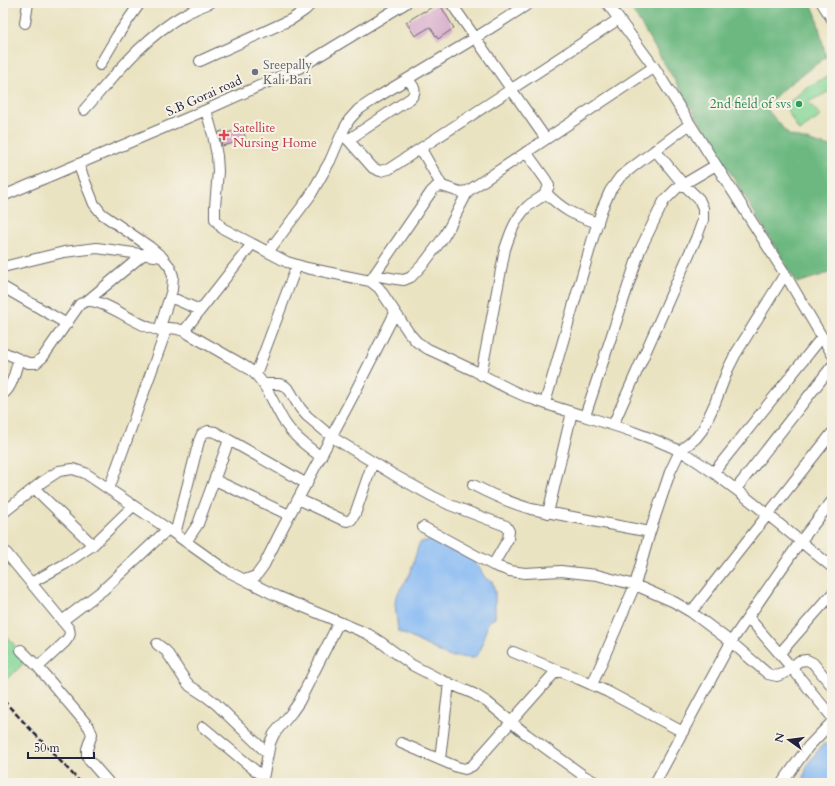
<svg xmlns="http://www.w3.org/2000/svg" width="835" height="786" font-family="Cardo,serif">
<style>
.green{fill:#85d798;stroke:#547c6a}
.forest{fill:#6cb880;stroke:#476d5e}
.water{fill:#87baf4;stroke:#546e98}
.building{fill:#d7abcc}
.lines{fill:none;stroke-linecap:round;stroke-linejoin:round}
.minor-casing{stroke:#68666a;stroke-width:12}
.minor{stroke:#fff;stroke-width:10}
.rail{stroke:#22223b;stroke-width:2.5;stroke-dasharray:6 3;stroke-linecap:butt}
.worship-dot{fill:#6b7280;stroke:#f7f3e8;stroke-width:1.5}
.leisure-dot{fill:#2e9e5b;stroke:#f7f3e8;stroke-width:1.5}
.health-dot{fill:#e0444e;stroke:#f7f3e8;stroke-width:1.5}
.labels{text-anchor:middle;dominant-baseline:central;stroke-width:4;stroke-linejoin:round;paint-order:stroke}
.worship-label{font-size:13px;fill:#5b616d;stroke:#f7f3e8;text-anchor:start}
.street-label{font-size:13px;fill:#22223b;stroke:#f7f3e8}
.leisure-label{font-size:13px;fill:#27864d;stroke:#f7f3e8;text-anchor:end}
.health-label{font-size:13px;fill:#be3a42;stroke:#f7f3e8;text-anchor:start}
</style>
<rect width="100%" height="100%" fill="#f7f3e8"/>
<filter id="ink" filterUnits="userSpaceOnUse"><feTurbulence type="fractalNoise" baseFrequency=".025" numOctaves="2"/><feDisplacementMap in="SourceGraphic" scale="8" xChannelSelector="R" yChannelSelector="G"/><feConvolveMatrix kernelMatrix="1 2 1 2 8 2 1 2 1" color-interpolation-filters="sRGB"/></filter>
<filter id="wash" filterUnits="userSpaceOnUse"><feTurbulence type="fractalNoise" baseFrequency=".012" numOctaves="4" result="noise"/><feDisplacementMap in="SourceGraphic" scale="16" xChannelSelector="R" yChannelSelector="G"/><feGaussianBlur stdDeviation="0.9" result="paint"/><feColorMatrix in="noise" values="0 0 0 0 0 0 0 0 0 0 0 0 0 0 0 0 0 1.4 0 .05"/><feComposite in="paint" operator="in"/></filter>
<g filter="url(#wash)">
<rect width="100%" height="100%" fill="#eae3c1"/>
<path class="green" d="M832 75V90L808 102 821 116 799 131 785 106 808 86Z
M3 631 26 660 17 670 3 682Z"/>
<path class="forest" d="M628 3H811L816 15 826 57 784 88 765 107 789 135 827 146H832V272L797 283Z"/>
<path class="water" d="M440 539 474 560 486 579 492 581 495 592V618L488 622C484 634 485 649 474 658 466 658 458 656 450 657L398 631 395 604 396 596 410 574 418 547 421 542 430 540Z
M823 744 832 745V783H799L804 778 807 765Z"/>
<g id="blocks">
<path class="building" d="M439 3 454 28 438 39 430 27 415 36 406 22 424 11V12Z
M243 129 246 140 222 146 219 132 226 130V133Z"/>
</g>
</g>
<g filter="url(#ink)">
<use href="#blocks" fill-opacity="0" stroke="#68666a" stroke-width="1"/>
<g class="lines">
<defs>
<path id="minor" d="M451 3 546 139
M607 3 654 67 785 274 832 354
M822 3 832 19
M25 23 28 3
M200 61 292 19 305 10 312 3
M100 65 117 36 140 3
M84 110C114 76 144 37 185 14 193 10 202 6 210 3
M206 110 213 135 217 156 218 171 215 207V219L222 228 287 262 307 268 370 281 379 288 409 333 417 342 428 349C444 356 459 364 475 371 495 382 516 394 538 401 585 418 635 429 680 451 701 462 719 477 738 491 770 516 801 542 832 567
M342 133 373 168 380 171 389 169 619 19
M348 140 411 98C418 90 413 86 408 79
M421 149 442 186
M78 164 94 204 102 214 150 247 162 257 170 267 173 276 172 290 159 330
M546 193C564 211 574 215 598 223
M3 196 206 110 299 68 406 3
M268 252 310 196 330 161 342 133 349 120 358 110 376 98 475 38 530 3
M3 267 64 252 97 248 162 257
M374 275 396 279 404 280 411 277 425 262 443 238 450 226 468 191
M370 281 431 192 436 187 442 186 460 192 468 191 654 67
M3 287 67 324
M170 297 200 310
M87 301 144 254
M184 331 252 244
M3 352 28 363H36L43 357 80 304C83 303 86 301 89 301 104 300 134 323 151 328 159 331 162 328 169 328 174 328 179 329 184 331 199 340 214 348 229 357 238 362 250 368 257 376 270 390 275 408 285 423 294 437 308 447 321 457
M256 374 297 265
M481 375 505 249C510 234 515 219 527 207 536 198 544 200 549 186L546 180 526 152
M264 384H279L285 386 290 391 300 408 307 416 332 437 394 475 432 496 450 505 506 526 509 531 508 539 493 565
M3 394C13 387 15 370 19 359
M545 403 595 231 602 209 610 191 620 177 634 166 690 124
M585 416 640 250 657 215 664 201 677 188 716 165
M613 425 698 234 703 220V208L699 199 683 184 655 150
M714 472 822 337
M215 480 289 515
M473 485C492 495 511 503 531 509L650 532
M34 488 93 545
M109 489 167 328
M736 489 832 366
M298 499 343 520 347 521 351 520 355 514 373 462
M3 513 42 482 59 471 73 469 85 473 168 529 227 571 245 580 256 576 264 565 281 531 354 394 395 313
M548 513 572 412
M423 527 493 565 510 571 525 573 561 571 578 573 597 575 635 585 674 602 691 612 731 642 768 674 777 676 785 673 799 661 807 660 813 663 832 686
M175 534 199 441 202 434 208 431 215 432 307 484
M186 542 198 524 202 513 229 440
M3 549 69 629C71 635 69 637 65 642L38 667
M245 580 277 596 368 634 382 643 412 665 441 680 474 694 487 702 526 734 584 776 597 783
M31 583 65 564 93 545 133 506
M691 612 832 433
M748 617 791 667 832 717
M62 621 103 590 168 529
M157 644 166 651 170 657 185 680 190 686 207 697 216 704 268 754
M21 650 38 667 89 727 92 734 87 749V755L89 760 109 783
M513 652 579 679 608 692 683 732
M780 653 832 594
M592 685 635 585 650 532 670 472 680 451 696 438 703 429 715 403 728 369 735 355 785 274
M203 727 263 777
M401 743 457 767 465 769 472 766 557 670
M440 759 449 683
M262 783 268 754 270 743 274 734 292 712 299 702 339 622
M655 783 731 642 800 542 832 501
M782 783 808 747 832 722"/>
</defs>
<use href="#minor" class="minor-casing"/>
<use href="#minor" class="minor"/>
<path class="rail" d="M3 700 81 783"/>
</g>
</g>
<circle class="worship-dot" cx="255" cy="72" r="4"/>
<circle class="leisure-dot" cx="799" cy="104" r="4"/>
<path class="health-dot" d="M222 129h4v4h4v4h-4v4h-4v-4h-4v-4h4z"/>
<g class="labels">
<g class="worship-label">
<text x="263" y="65">Sreepally<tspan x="263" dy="15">Kali Bari</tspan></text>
</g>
<g class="street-label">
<text transform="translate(204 96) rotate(-24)">S.B Gorai road</text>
</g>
<g class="leisure-label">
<text x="791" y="104">2nd field of svs</text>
</g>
<g class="health-label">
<text x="233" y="128">Satellite<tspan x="233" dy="15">Nursing Home</tspan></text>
</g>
</g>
<rect width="835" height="786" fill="none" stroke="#f7f3e8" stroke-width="16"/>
<g transform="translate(789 740) rotate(284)" stroke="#f7f3e8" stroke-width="3" paint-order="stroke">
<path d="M0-3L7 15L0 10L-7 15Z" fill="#22223b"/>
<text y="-6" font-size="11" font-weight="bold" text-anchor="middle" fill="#22223b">N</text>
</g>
<path d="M28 752v6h66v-6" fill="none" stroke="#22223b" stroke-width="2"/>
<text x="34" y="752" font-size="12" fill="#22223b" stroke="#f7f3e8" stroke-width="3" paint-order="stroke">50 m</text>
</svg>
